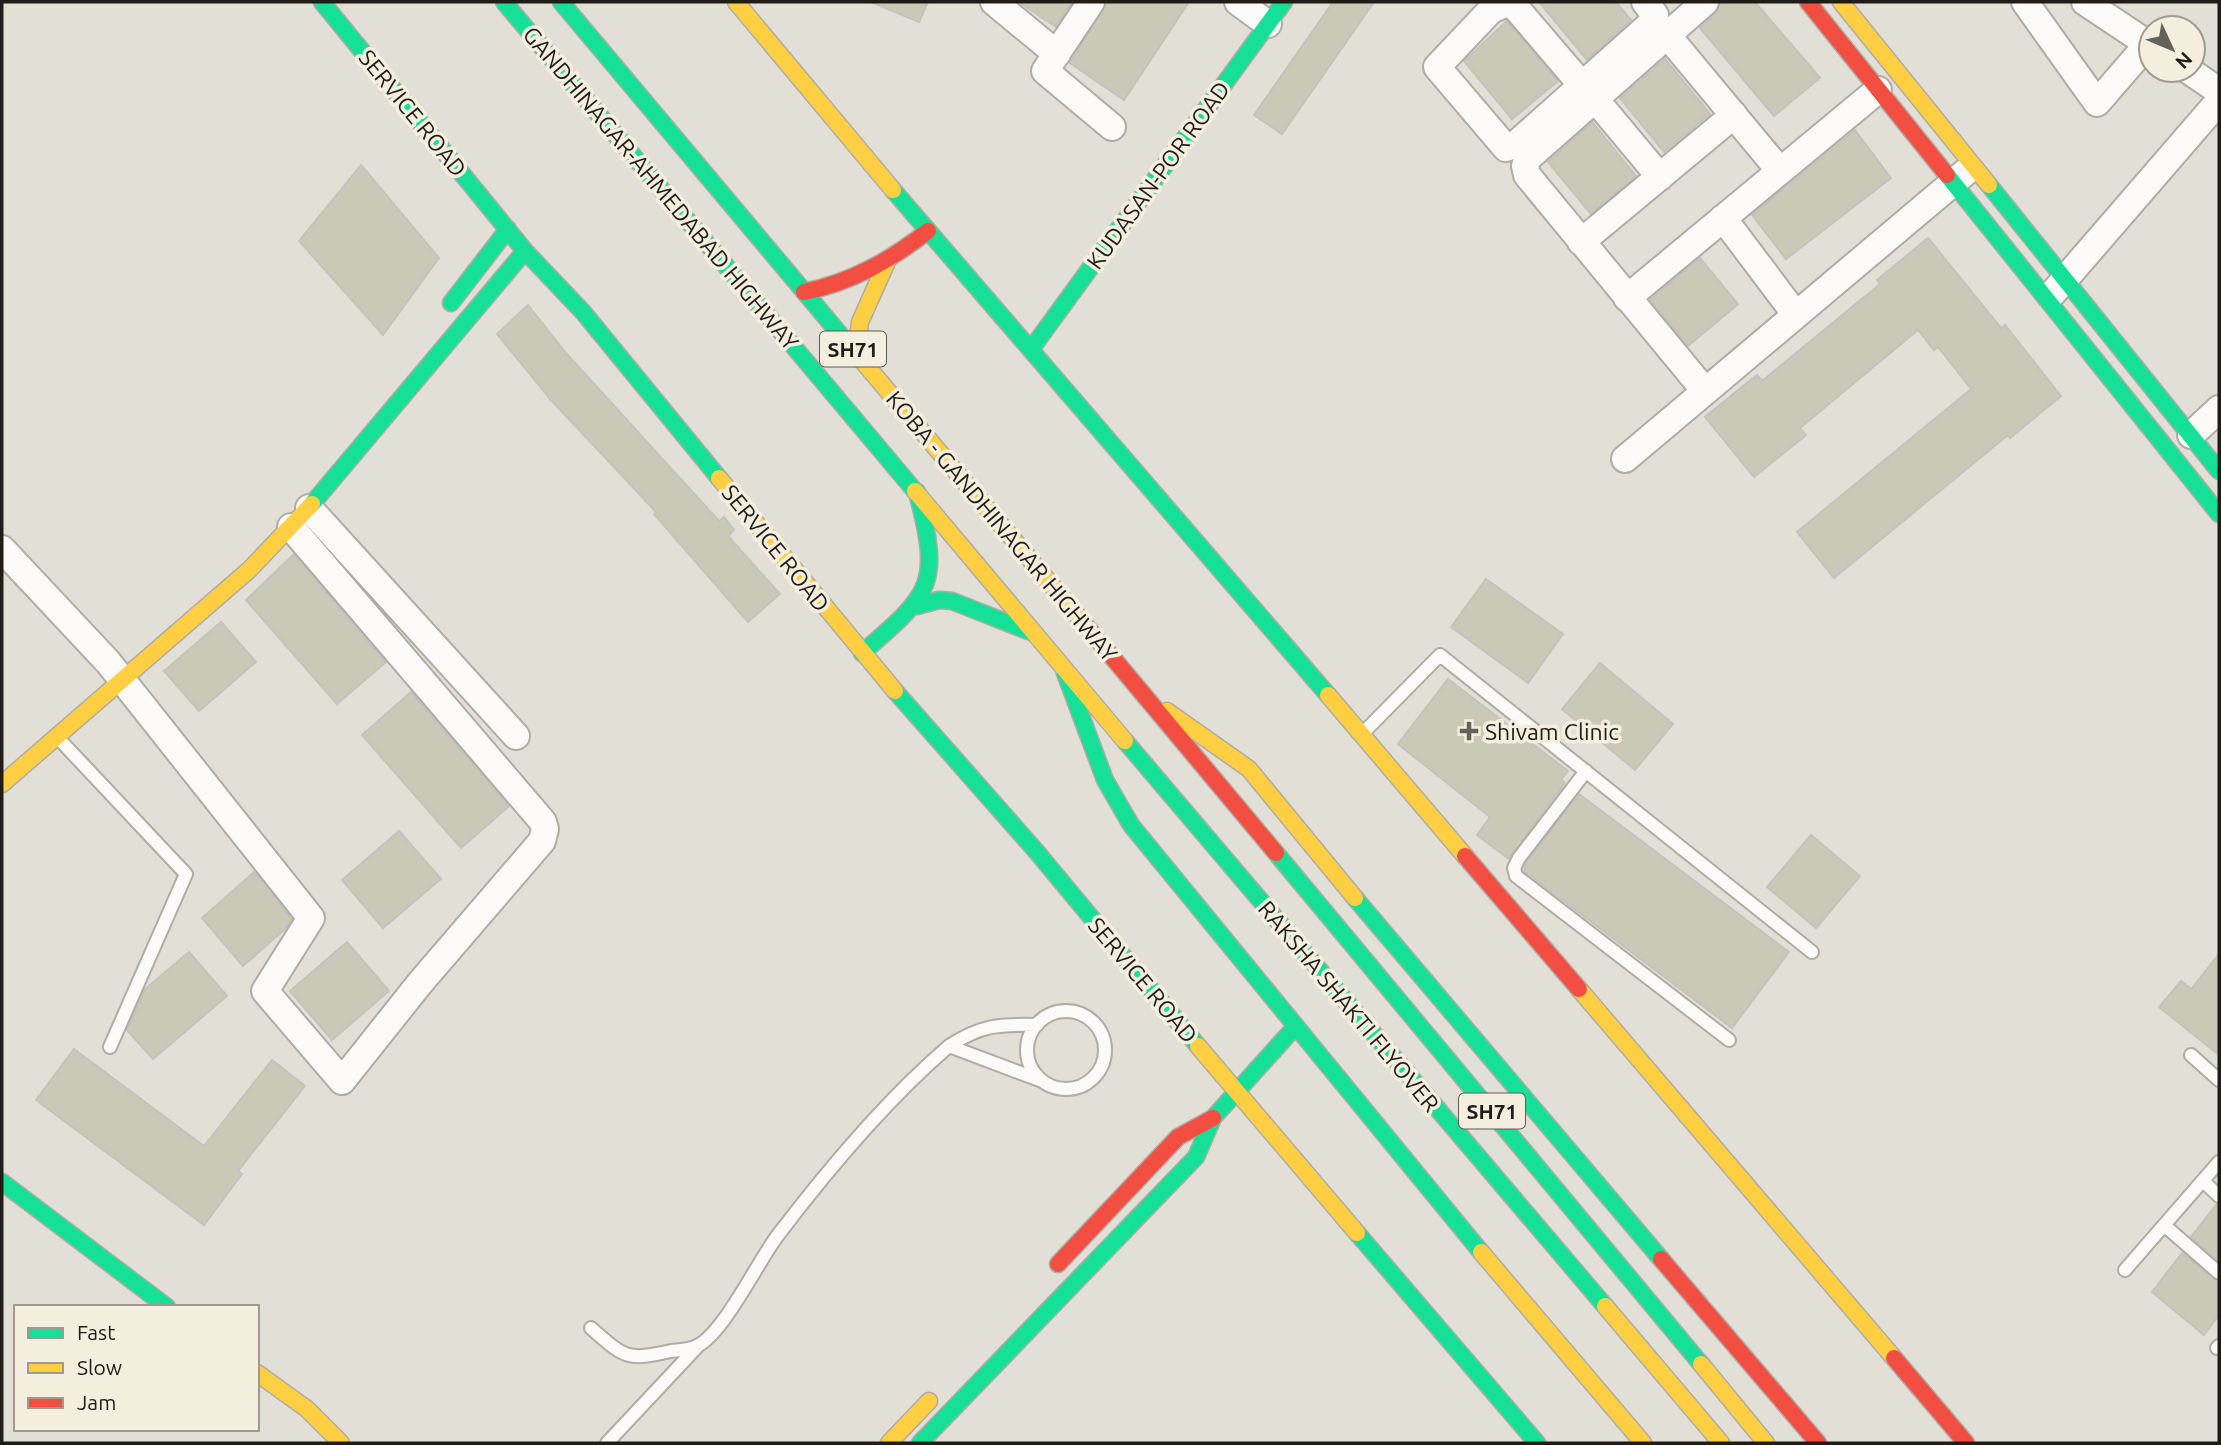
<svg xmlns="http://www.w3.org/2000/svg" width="2221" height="1445" font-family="Ubuntu,sans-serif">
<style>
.building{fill:#cac9b7;stroke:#c3c2bc;stroke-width:2}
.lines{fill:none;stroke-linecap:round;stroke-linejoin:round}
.lane-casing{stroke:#aeaca6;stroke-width:16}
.street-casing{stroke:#aeaca6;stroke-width:30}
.fast-casing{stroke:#aeaca6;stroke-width:19}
.slow-casing{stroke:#aeaca6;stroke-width:19}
.jam-casing{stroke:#aeaca6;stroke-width:19}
.lane{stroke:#fbfaf9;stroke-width:12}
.street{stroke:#fbfaf9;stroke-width:26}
.fast{stroke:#16e098;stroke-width:16}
.slow{stroke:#ffcf43;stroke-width:16}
.jam{stroke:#f24e42;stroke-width:16}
.poi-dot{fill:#64615b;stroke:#f4eedf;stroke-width:2.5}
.labels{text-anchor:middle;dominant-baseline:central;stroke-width:7;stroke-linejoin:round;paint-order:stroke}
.shield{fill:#f4eedf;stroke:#605c54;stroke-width:2}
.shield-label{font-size:21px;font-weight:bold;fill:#201d18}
.street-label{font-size:23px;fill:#201d18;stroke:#f4eedf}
.poi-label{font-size:23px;fill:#201d18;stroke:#f4eedf;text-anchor:start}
</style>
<rect width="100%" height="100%" fill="#e2dfd7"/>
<path class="building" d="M871 2H928L919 22Z
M1019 2H1072L1056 27Z
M1107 2H1189L1124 100 1070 63Z
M1333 2H1374L1282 134 1254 115Z
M1539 2H1616L1631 20 1587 60Z
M1720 2H1755L1820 78 1774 116 1700 28 1716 13Z
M1507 21 1558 81 1512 119 1464 61Z
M1665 59 1710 114 1664 152 1620 98Z
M1592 122 1636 176 1591 214 1548 162Z
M1855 130 1891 178 1786 259 1752 215Z
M361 165 439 258 383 335 299 241Z
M1928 238 2001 328 2005 325 2061 396 2010 438 2008 435 1834 578 1797 532 1971 389 1938 347 1934 350 1918 330 1800 428 1806 435 1754 477 1705 417 1757 375 1762 381 1880 284 1877 280Z
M1700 258 1738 304 1688 346 1650 299Z
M528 305 566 353 719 521 724 517 734 530 728 536 780 594 748 622 654 514 656 512 551 400 497 334Z
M294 554 386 662 337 704 246 600Z
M1486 579 1563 634 1528 683 1451 627Z
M221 622 256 662 199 711 164 671Z
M1600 663 1673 724 1635 770 1562 709Z
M1448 679 1568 771 1561 780 1565 783 1509 859 1477 835 1490 817 1398 744Z
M411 692 509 806 461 848 362 735Z
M1579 794 1789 952 1732 1028 1524 871 1526 863Z
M399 831 441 879 383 928 342 880Z
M1811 835 1860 876 1816 928 1767 887Z
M254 872 292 919 285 929 243 966 202 918Z
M347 942 389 991 332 1040 290 991Z
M189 952 227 996 153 1059 127 1030 145 989Z
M2219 954V1055L2159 1007 2181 981 2191 989Z
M74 1049 204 1146 272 1060 305 1086 238 1171 242 1174 204 1225 36 1100Z
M2217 1204 2219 1205V1262L2191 1237Z
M2182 1253 2219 1282V1315L2204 1335 2152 1292Z"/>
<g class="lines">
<defs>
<path id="lane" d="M1364 732 1440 655 1812 952
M59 739 186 874 110 1047
M1586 771 1519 858 1514 868 1516 876 1729 1040
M1027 1050a39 39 0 1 1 78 0a39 39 0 1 1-78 0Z
M1037 1025C999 1024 981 1025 949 1046L1042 1081
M2191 1055 2219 1080
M2203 1181 2219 1196
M2164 1225 2219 1273
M2125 1270 2219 1162
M591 1328C625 1358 627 1361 671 1351 679 1350 690 1350 697 1346 724 1333 758 1261 778 1235 829 1168 885 1101 949 1046
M2217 1348 2219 1346
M607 1443 698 1346"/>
<path id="street" d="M994 2 1057 54
M1091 2 1045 71 1112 127
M1238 2 1268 24
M1509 2 1491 10 1437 67 1506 148 1515 145 1653 22 1655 15 1645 2
M1511 2 1581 84
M1705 2 1528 158 1525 166 1527 175 1705 391
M2025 2 2097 103 2148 44
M2085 2 2151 46
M1667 35 1780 171
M2188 70 2219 91
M1595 99 1660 177
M1723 218 1796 315
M1581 242 1734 115
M2053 293 2219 101
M1627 298 1878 90
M2191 435 2219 409
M1625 459 1967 171
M309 508 516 736
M2 549 108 662 311 918 265 991 342 1081 420 983 542 841 545 829 543 822 291 527"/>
<path id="fast" d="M322 2 525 251 583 312 719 478
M504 2 915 491
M561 2 854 351
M1947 175 2219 514
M1989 185 2219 471
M893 190 1328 695
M451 303 508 229
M1032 348 1284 2
M312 504 525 251
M917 606 939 600 952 601 1028 631
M862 653C933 592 941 584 917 492
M1065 673 1105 780 1131 825 1481 1252
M895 691 1036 851 1198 1046
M1125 741 1605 1306
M1276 853 1701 1364
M1355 898 1661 1259
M2 1182 167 1307
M1357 1233 1537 1443
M920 1443 1196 1157 1213 1118 1295 1027"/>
<path id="slow" d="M736 2 893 190
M1841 2 1989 185
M854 351 1082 621
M856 353 860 322 886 264
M719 478 895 691
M915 491 1125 741
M1328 695 1465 856
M1167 711 1249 769 1355 898
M2 784 249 570 312 504
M1579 989 1894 1358
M1198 1046 1357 1233
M1481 1252 1643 1443
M1605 1306 1721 1443
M1701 1364 1766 1443
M257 1373 307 1409 341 1443
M889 1443 929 1401"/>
<path id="jam" d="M1808 2 1947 175
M804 292C852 282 889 261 928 231
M1082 621 1276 853
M1465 856 1579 989
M1661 1259 1818 1443
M1058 1264 1178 1137 1213 1118
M1894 1358 1966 1443"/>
</defs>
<use href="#lane" class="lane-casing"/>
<use href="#street" class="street-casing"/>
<use href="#fast" class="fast-casing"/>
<use href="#slow" class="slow-casing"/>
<use href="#jam" class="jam-casing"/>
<use href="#lane" class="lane"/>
<use href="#street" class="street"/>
<use href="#fast" class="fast"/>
<use href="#slow" class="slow"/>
<use href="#jam" class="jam"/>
</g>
<path class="poi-dot" d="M1465.5 720.5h7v7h7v7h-7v7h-7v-7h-7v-7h7z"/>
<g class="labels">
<g class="shield">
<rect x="820" y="331.5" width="66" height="35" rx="5"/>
<rect x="1459" y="1093.5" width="66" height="35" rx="5"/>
</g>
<g class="shield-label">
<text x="853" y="349">SH71</text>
<text x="1492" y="1111">SH71</text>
</g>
<g class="street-label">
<text transform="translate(413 113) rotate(51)">SERVICE ROAD</text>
<text transform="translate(1158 175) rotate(-54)">KUDASAN-POR ROAD</text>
<text transform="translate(661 188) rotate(50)">GANDHINAGAR-AHMEDABAD HIGHWAY</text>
<text transform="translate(1002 526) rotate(50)">KOBA - GANDHINAGAR HIGHWAY</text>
<text transform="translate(776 548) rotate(51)">SERVICE ROAD</text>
<text transform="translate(1143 980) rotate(50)">SERVICE ROAD</text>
<text transform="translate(1349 1006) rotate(50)">RAKSHA SHAKTI FLYOVER</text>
</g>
<g class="poi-label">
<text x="1485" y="731">Shivam Clinic</text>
</g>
</g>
<rect width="2221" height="1445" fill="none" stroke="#201d18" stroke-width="7"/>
<rect x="14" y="1305" width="245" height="126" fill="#f4eedf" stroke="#9f9a8f" stroke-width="2"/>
<rect x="28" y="1328" width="35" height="10" fill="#16e098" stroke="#9f9a8f" stroke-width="2"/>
<text x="77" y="1340" font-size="21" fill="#201d18">Fast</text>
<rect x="28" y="1363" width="35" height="10" fill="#ffcf43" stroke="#9f9a8f" stroke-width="2"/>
<text x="77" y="1375" font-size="21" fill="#201d18">Slow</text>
<rect x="28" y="1398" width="35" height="10" fill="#f24e42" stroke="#9f9a8f" stroke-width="2"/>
<text x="77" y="1410" font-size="21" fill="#201d18">Jam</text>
<g transform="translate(2172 49) rotate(134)"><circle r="33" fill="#f4eedf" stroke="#9f9a8f" stroke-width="2"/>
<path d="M0-5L12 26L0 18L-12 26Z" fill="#64615b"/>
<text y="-10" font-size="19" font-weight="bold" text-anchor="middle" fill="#201d18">N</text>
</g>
</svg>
